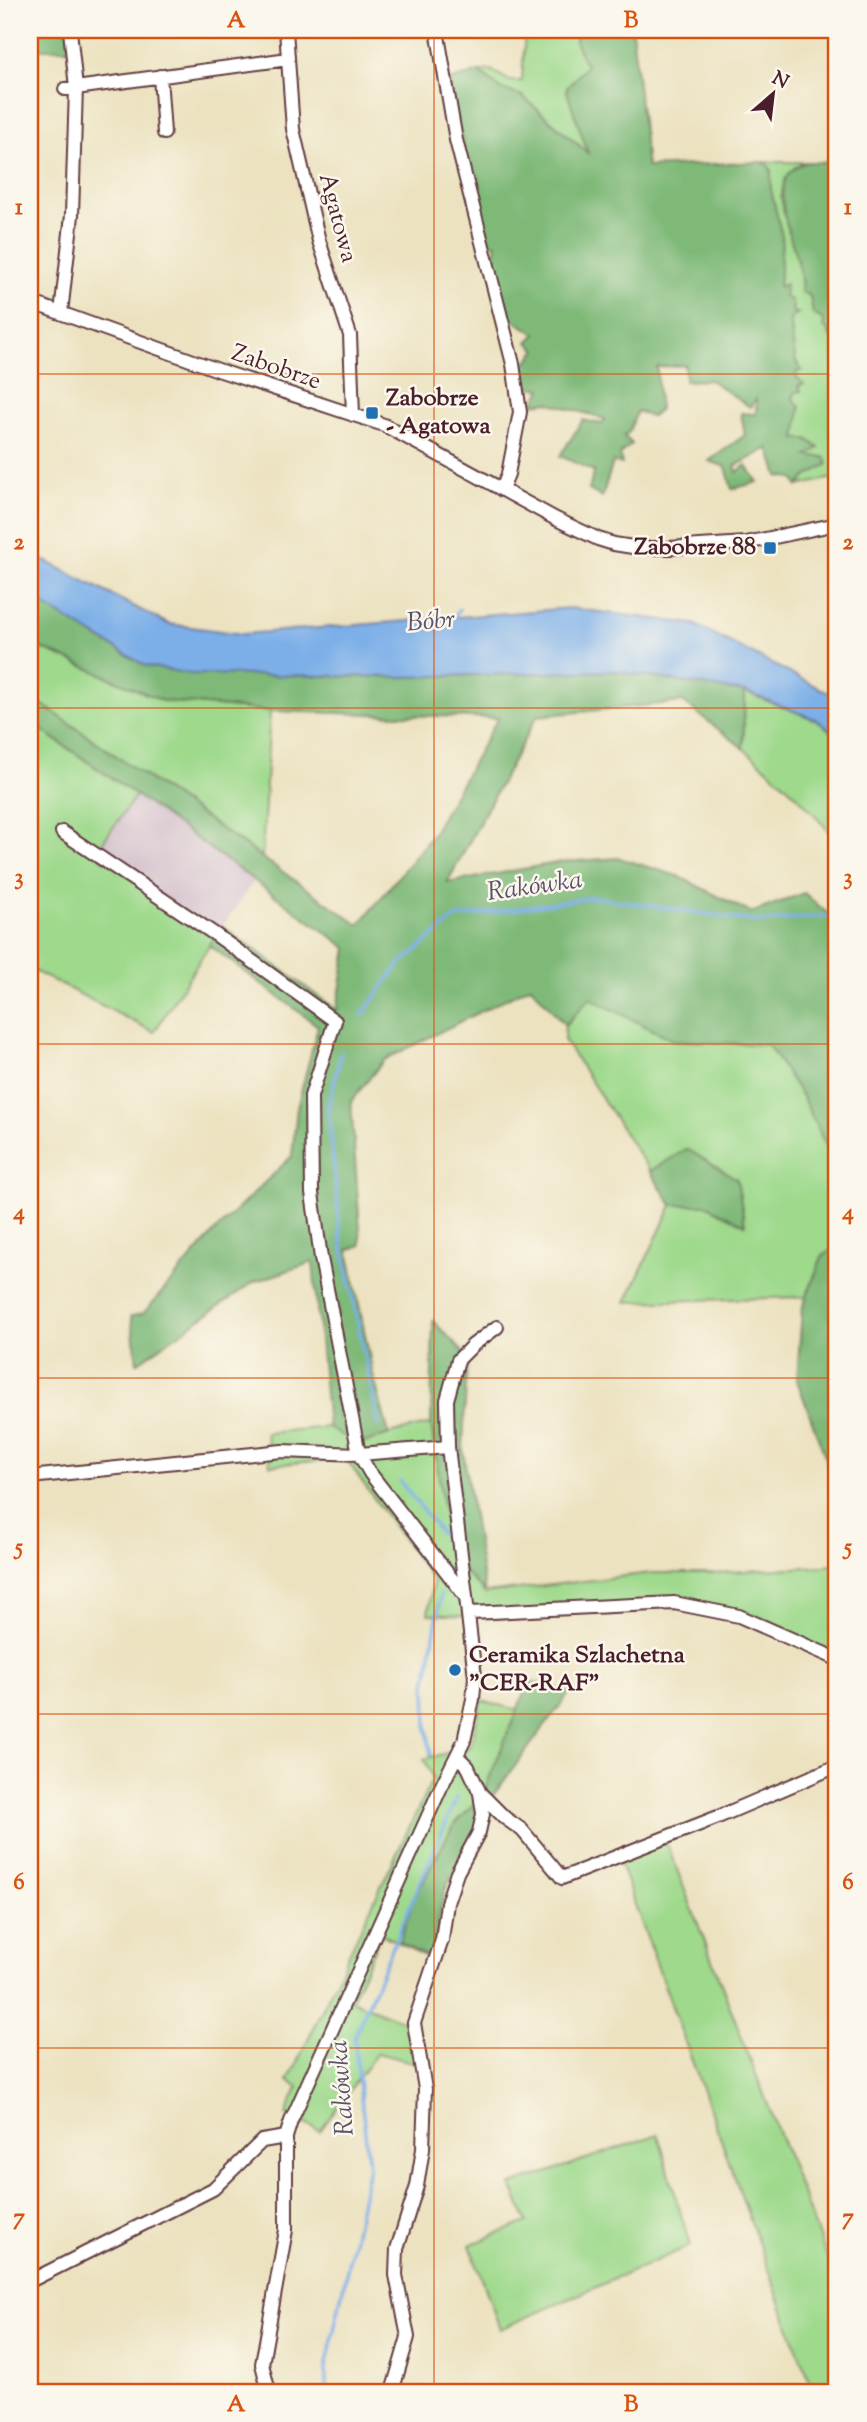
<svg xmlns="http://www.w3.org/2000/svg" width="867" height="2422" font-family="'Sorts Mill Goudy',serif">
<style>
.industrial{fill:#d1bdcb}
.green{fill:#9ed98c;stroke:#747c5c;stroke-width:2}
.forest{fill:#7eb978;stroke:#646c52;stroke-width:2}
.water{fill:#7bafe8;stroke:#62678a;stroke-width:2}
.lines{fill:none;stroke-linecap:round;stroke-linejoin:round}
.stream{stroke:#7bafe8;stroke-width:3.5}
.street-casing{stroke:#623c41;stroke-width:16}
.street{stroke:#fff;stroke-width:12}
.grid{fill:none;stroke:#d8530f;stroke-width:2;stroke-opacity:0.55}
.poi-dot{fill:#1f6fb2;stroke:#fbf7ec;stroke-width:2.5}
.labels{text-anchor:middle;dominant-baseline:central;stroke-width:5;stroke-linejoin:round;paint-order:stroke}
.street-label{font-size:24px;fill:#4a1f2b;stroke:#fbf7ec}
.poi-label{font-size:24px;font-weight:bold;fill:#4a1f2b;stroke:#fbf7ec;text-anchor:start}
.water-label{font-size:26px;font-style:italic;fill:#5b516d;stroke:#fbf7ec}
.neatline{fill:none;stroke:#d8530f;stroke-width:2.5}
.grid-label{font-size:23px;text-anchor:middle;font-weight:bold;fill:#d8530f}
</style>
<rect width="100%" height="100%" fill="#fbf7ec"/>
<filter id="ink" filterUnits="userSpaceOnUse"><feTurbulence type="fractalNoise" baseFrequency=".0143" numOctaves="2"/><feDisplacementMap in="SourceGraphic" scale="14" xChannelSelector="R" yChannelSelector="G"/><feConvolveMatrix kernelMatrix="1 2 1 2 8 2 1 2 1" color-interpolation-filters="sRGB"/></filter>
<filter id="wash" filterUnits="userSpaceOnUse"><feTurbulence type="fractalNoise" baseFrequency=".00686" numOctaves="4" result="noise"/><feDisplacementMap in="SourceGraphic" scale="28" xChannelSelector="R" yChannelSelector="G"/><feGaussianBlur stdDeviation="1.57" result="paint"/><feColorMatrix in="noise" values="0 0 0 0 0 0 0 0 0 0 0 0 0 0 0 0 0 1.4 0 .05"/><feComposite in="paint" operator="in"/></filter>
<g filter="url(#wash)">
<rect width="100%" height="100%" fill="#ece2c0"/>
<path class="industrial" d="M136 795 255 880 216 935 95 854Z"/>
<path class="green" d="M525 30H581L575 41 586 66 590 155 522 96 501 89 479 72 491 70 510 81H522Z
M761 162H808L800 164 781 197 784 211 803 279 824 320 830 337 837 339V477L798 486 806 477V456L818 447 807 439H796L800 407 793 399 798 386 795 372 801 370 795 359 790 319 796 313 793 314 784 296 785 285 779 288 782 237 771 190V170L768 165Z
M30 643 163 701 270 711 262 857 30 696Z
M745 692 817 720 837 736V843C813 807 776 776 743 748Z
M30 722 136 795 95 853 216 935 154 1032 30 969Z
M590 997 673 1040 768 1045 802 1096 837 1168V1246L822 1257 806 1297 626 1302 672 1205 564 1040 565 1025Z
M431 1424 451 1558 485 1593 651 1573H715L837 1565V1662L750 1624 665 1604 503 1618 428 1614 433 1581 346 1459 270 1465 266 1433 328 1427 359 1445 389 1434Z
M482 1701 519 1710 482 1796 453 1826 414 1898 399 1943 381 1934 351 2000 411 2024 420 2064 377 2053 320 2131 286 2115 298 2087 288 2081 433 1778 424 1759 470 1747Z
M664 1836 837 2284V2392H813L615 1850Z
M658 2134 690 2246 500 2329 470 2245 527 2222 511 2185Z"/>
<path class="forest" d="M30 30H68L70 49H39L38 45 30 51Z
M581 30H632L647 167 761 162 768 165 771 170V190L782 237 779 287 786 284 784 296 792 301 793 313H798L790 320 795 359 801 371 796 372 797 378 804 384 798 386 801 391 794 393 793 399 800 407 796 439H807L819 448 807 456 825 457 828 464 806 477 798 486 793 478 778 476 769 448 735 466 737 472 746 465 758 482 732 489 726 467 709 461 745 435 741 413 756 414V399L750 407 710 380 685 381V365L657 367 659 410 651 417 637 411 629 432 624 436 632 444 620 454 622 464 613 462 602 497 589 490 594 471 560 456 583 420 602 424 605 419 547 402 534 404 542 389 531 387 521 391 517 373 537 350 528 342 536 334 503 314 493 259 497 245 483 241 479 222 483 218 474 195 449 81 479 72 501 89 522 96 588 153 566 89 586 66 575 41Z
M808 162 837 163V339L830 337 829 331 823 327 824 320 813 314 810 296 801 292C807 256 751 177 808 162Z
M30 597 146 666 400 677 615 671 745 692 743 748 683 702 537 716 447 883 561 862 619 858 678 876 751 913 804 893 837 922V1168L802 1096 768 1045 673 1040 590 998 565 1025 531 986 384 1060 351 1101 361 1245 348 1250 373 1375 389 1434 359 1445 328 1427 313 1262 254 1282 137 1363 131 1316 143 1314 215 1231 292 1156 297 1108 318 1026 209 945 222 926 337 1010 347 948 136 795 30 722V696L359 925 430 838 498 718 270 711 163 701 30 643Z
M687 1149 737 1179 745 1225 706 1205H672L650 1171Z
M837 1246V1476L829 1467 797 1380 802 1309 822 1257Z
M433 1321 467 1356 463 1451 485 1593 451 1558 431 1424Z
M529 1681 570 1692 492 1797 444 1892 431 1959 399 1943 414 1898 453 1826 482 1796Z"/>
<path class="water" d="M30 553 168 624 243 634 570 608 694 624 837 697V736L817 720 745 692 615 671 400 677 191 674 146 666 30 597Z"/>
<g class="lines">
<path class="stream" d="M454 618 459 609
M362 1015 399 965 455 918 594 897 759 922 837 915
M341 1053 328 1108 341 1239 379 1425
M400 1481 443 1536
M431 1755 427 1728 426 1684 441 1594
M326 2392V2368L369 2167 354 2037 457 1797"/>
</g>
</g>
<g filter="url(#ink)">
<g class="lines">
<defs>
<path id="street" d="M286 30 293 129 319 241 350 335 353 415
M437 30 456 140 513 364 520 412 508 474 502 490
M160 76 164 133
M65 89 76 88 70 30
M30 302 221 371 384 425 556 519 598 539 614 544 639 548H669L746 543 837 524
M61 313 72 215 76 88 288 59
M62 832 216 935 335 1021 311 1096 312 1193 321 1258 359 1454 448 1447
M30 1477 282 1451 359 1454 370 1473 466 1597 475 1677 473 1699 464 1741 441 1787 291 2121 286 2137V2230L262 2364 269 2392
M466 1596 448 1447 447 1400 458 1360 473 1345 497 1327
M470 1613 674 1603 739 1616 837 1659
M480 1793 505 1818 522 1830 562 1878 718 1817 837 1766
M30 2281 213 2189 262 2141 286 2137
M392 2392 408 2337 396 2275 397 2249 417 2186 423 2149 425 2089 414 2023 442 1940 447 1903 457 1873 479 1832 483 1814 480 1793 468 1767 457 1756"/>
</defs>
<use href="#street" class="street-casing"/>
<use href="#street" class="street"/>
</g>
</g>
<path class="grid" d="M434 30V2392M30 374H837M30 708H837M30 1044H837M30 1378H837M30 1714H837M30 2048H837"/>
<g class="poi-dot">
<rect x="365" y="406" width="14" height="14" rx="3.5"/>
<rect x="763" y="541" width="14" height="14" rx="3.5"/>
<circle cx="455" cy="1670" r="7"/>
</g>
<g class="labels">
<g class="street-label">
<text transform="translate(337 218) rotate(75)">Agatowa</text>
<text transform="translate(276 368) rotate(19)">Zabobrze</text>
</g>
<g class="poi-label">
<text x="386" y="399">Zabobrze<tspan x="386" dy="28">- Agatowa</tspan></text>
<text x="756" y="548" text-anchor="end">Zabobrze 88</text>
<text x="469" y="1656">Ceramika Szlachetna<tspan x="469" dy="28">"CER-RAF"</tspan></text>
</g>
<g class="water-label">
<text transform="translate(431 622) rotate(-5)">Bóbr</text>
<text transform="translate(535 887) rotate(-8)">Rakówka</text>
<text transform="translate(343 2088) rotate(-94)">Rakówka</text>
</g>
</g>
<rect width="867" height="2422" fill="none" stroke="#fbf7ec" stroke-width="77"/>
<g transform="translate(773 94) rotate(28)" stroke="#fbf7ec" stroke-width="5" paint-order="stroke">
<path d="M0-5L12 26L0 18L-12 26Z" fill="#4a1f2b"/>
<text y="-10" font-size="19" font-weight="bold" text-anchor="middle" fill="#4a1f2b">N</text>
</g>
<rect x="38" y="38" width="790" height="2346" class="neatline"/>
<g class="grid-label">
<text x="236" y="27">A</text>
<text x="631" y="27">B</text>
<text x="19" y="214">1</text>
<text x="848" y="214">1</text>
<text x="19" y="549">2</text>
<text x="848" y="549">2</text>
<text x="19" y="884">3</text>
<text x="848" y="884">3</text>
<text x="19" y="1219">4</text>
<text x="848" y="1219">4</text>
<text x="19" y="1554">5</text>
<text x="848" y="1554">5</text>
<text x="19" y="1889">6</text>
<text x="848" y="1889">6</text>
<text x="19" y="2224">7</text>
<text x="848" y="2224">7</text>
<text x="236" y="2411">A</text>
<text x="631" y="2411">B</text>
</g>
</svg>
